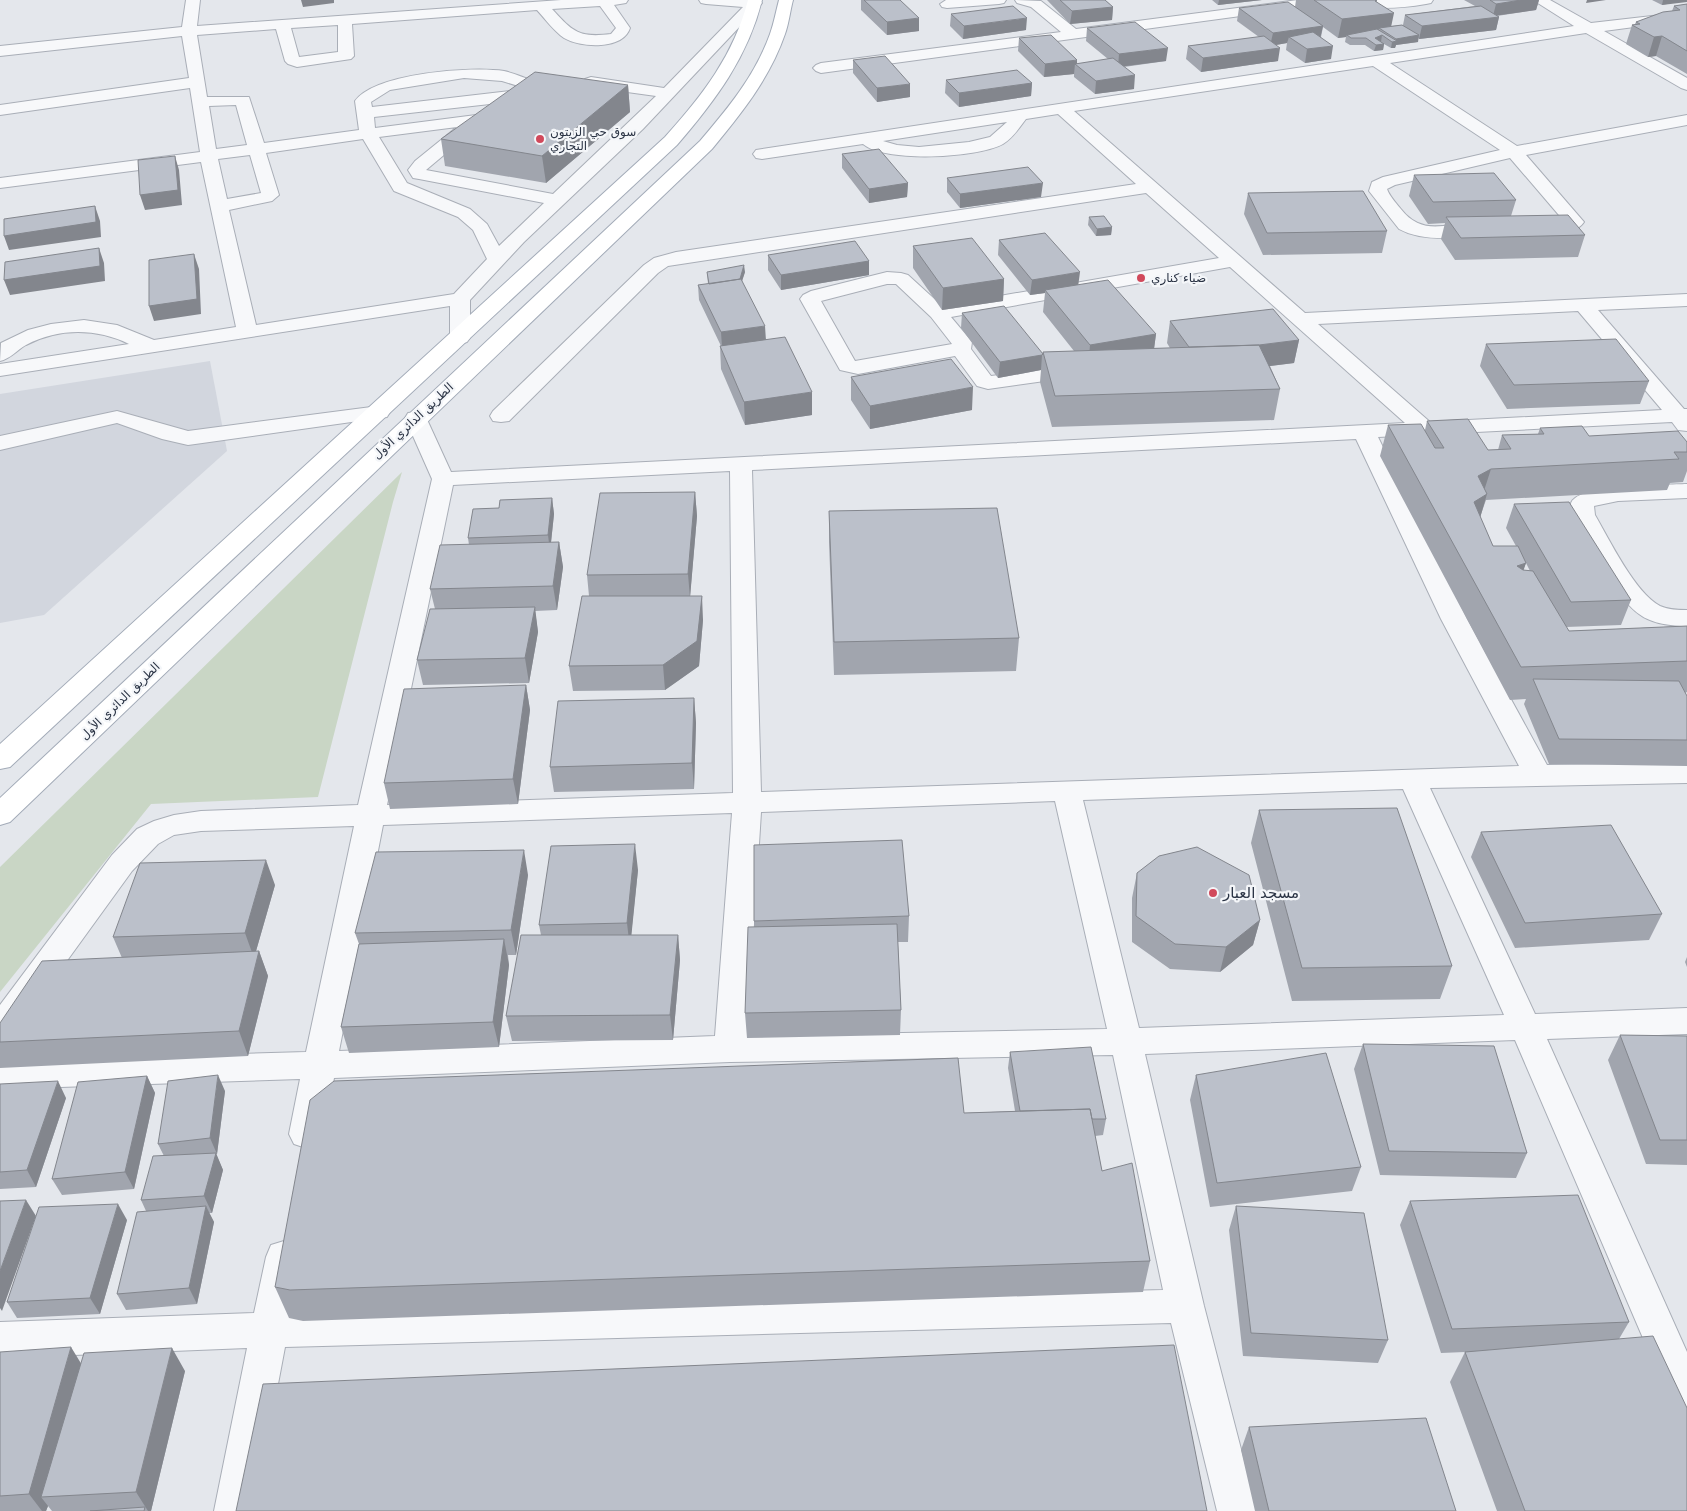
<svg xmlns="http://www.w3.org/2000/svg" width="1687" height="1511" font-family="'DejaVu Sans',Cairo,sans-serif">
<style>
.built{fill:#d2d6de}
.green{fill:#c9d6c5}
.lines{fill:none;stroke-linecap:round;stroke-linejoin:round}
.minor-casing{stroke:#a9aeb7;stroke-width:2}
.major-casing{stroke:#a3abb8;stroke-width:2}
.minor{fill:#f7f8fa;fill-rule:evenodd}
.major{fill:#fff;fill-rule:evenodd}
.wall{fill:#a1a5ae;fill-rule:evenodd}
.shaded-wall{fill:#83868d}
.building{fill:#bbc0ca;stroke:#83868d}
.poi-dot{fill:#d1495b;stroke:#f4f6f9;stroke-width:2}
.labels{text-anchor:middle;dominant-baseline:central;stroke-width:4.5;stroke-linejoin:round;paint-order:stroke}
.far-poi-label{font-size:12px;fill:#2b3445;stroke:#f4f6f9;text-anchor:start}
.far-street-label{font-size:12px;fill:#2b3445;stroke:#f4f6f9}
.poi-label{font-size:15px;fill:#2b3445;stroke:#f4f6f9;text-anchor:start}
</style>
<rect width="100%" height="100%" fill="#e4e7ec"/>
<path class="built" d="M210 361 227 451 44 615 0 623V394Z"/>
<path class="green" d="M402 472 393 502 318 797 151 804 0 992V867Z"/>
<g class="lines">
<defs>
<path id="minor" d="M186 0H200L197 26 561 0H628L626 3 614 5 630 28C623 50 581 48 564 38 554 31 546 20 537 10L352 24 354 56 351 59 297 67 288 64 285 61 276 29 197 35 207 97H249L264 143 359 130 355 101C375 73 472 66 504 71 514 73 524 78 534 81L536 84 534 87 528 89 502 81 464 78 390 90 371 102 372 107 511 91 543 92 545 95 543 98 374 117 375 128 476 115 482 117 484 120 482 123 426 170 553 194 656 96 591 87 585 85 583 82 585 79 591 77 664 88 743 7 706 4 701 3 699 0H760L762 3 643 129 524 242 470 300V338L467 342 460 344 453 342 450 338V306L0 376V364L129 344C96 328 59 328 26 345 17 350 10 359 0 361L1 343 28 330 51 324 84 320 117 325 154 340 236 327 201 162 0 188V178L200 152 190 88 0 115V105L189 78 182 36 0 56V46L182 27ZM600 6 616 28 611 34C579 38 573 32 552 9ZM338 25V52L299 57 291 28ZM236 105 247 145 216 149 209 106ZM457 127 415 161 408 170 413 178 419 179 544 203 499 246 487 224 470 209 407 183 379 137ZM363 139 394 191 458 217 473 230 487 259 454 294 256 325 229 210 272 201 279 195 266 153ZM250 155 261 193 227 199 218 159Z
M946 0H1006L1004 3 999 4 947 8 942 7 940 4Z
M1015 0 1041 1 1076 29 1298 0H1337L1335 3 1330 4 821 73 816 71 813 68 816 65 821 63 1061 32 1031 7 1017 3Z
M1340 0H1433L1431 3 1426 4C1397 9 1371 10 1342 3Z
M1533 0H1550L1591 23 1687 12V20L1604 31 1687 78V90L1681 88 1586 33 1390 63 1517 146 1687 115V125L1526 155 1584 222C1575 236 1546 235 1532 231L1529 227 1532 223 1564 221 1510 158 1395 185 1387 189C1389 195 1395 202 1400 208 1426 242 1453 217 1486 225L1489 229 1486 233C1461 239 1422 242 1399 229L1369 191 1372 182 1383 177 1500 150 1373 66 1074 111 1305 313 1687 294V306L1598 310 1684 409H1687V431L1678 430 1672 422 1378 437 1467 619 1547 765 1687 763V783L1430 788 1535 1014 1687 1008V1034L1547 1039 1687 1352V1414L1673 1408 1515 1040 1145 1054 1204 1306 1257 1511H1217L1171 1323 285 1347 254 1511H214L247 1348 0 1358V1322L254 1313 266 1257 271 1245 284 1241 297 1245 302 1257 292 1312 1163 1290 1113 1055 730 1062 334 1078 323 1134 318 1144 306 1148 294 1144 289 1134 300 1079 0 1089V1061L306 1052 354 826 201 831 174 835 158 844 132 871 11 1038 0 1042V1005L112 855 137 829 154 821 174 815 201 811 358 805 432 479 405 418 408 413 416 412 424 413 451 472 1405 423 1230 267 951 317 972 342 971 349 991 376 1059 367 1066 369 1069 373 1066 377 1059 379 988 389 977 386 955 356 858 374 840 370 800 299 803 295 811 291 887 272 901 273 908 275 942 306 1219 258 1146 193 668 266 658 273 509 421 501 422 493 421 490 416 493 411 644 265 654 258 676 252 1136 184 1058 114 1026 119C1019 128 1013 138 1003 144 978 158 885 163 863 144L762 159 756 158 753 154 756 150 1574 26ZM1007 122 990 137 969 142 919 147 897 145 883 141ZM887 284H896L931 317 952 344 855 361 821 301ZM1578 311 1662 410 1430 422 1318 324ZM1356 439 1441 619 1519 766 761 792 752 470ZM730 471 733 793 387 805 453 485ZM1403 789 1504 1015 1139 1028 1083 800ZM1055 801 1107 1029 747 1036 761 812ZM732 813 715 1036 339 1051 383 825Z
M379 406 387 407 390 412 387 417 188 445 162 439 117 423 0 450V436L117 411 188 431Z
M1687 484V498L1618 501 1594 506 1595 515C1609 539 1635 593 1660 606 1669 610 1678 610 1687 610V626C1672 626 1652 624 1639 614 1619 600 1582 540 1572 516 1570 512 1569 502 1574 499 1590 484 1664 485 1687 484Z"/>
<path id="major" d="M748 0H762C748 57 715 101 677 145L10 767 0 769V744L665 137C702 96 734 55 748 0Z
M779 0H793C790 11 789 23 785 34 770 78 741 114 712 149L10 822 0 825V798L700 141C728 108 755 76 770 34 774 23 776 11 779 0Z"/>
</defs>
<use href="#minor" class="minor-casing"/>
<use href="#major" class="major-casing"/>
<use href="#minor" class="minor"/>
<use href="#major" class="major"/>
</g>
<path class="wall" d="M861 0H900L919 31 887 35 861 10Z
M1047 0H1105L1113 7 1112 20 1070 24Z
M1212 0H1262L1218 5Z
M1296 0H1377L1376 2 1391 26 1403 25 1405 15 1475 6 1464 0H1539L1536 10 1497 16 1499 17 1496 30 1419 39 1418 38V42L1396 45 1395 48H1391L1384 44 1383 50 1374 51 1365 45H1350L1345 42 1346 37 1338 38 1323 27 1321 37 1331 59 1305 63 1286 50 1287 43 1276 45 1278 61 1201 72 1186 59 1188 46 1259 37 1237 21 1239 8 1295 7Z
M1652 0H1687L1662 5Z
M1687 4V74L1656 56 1648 57 1626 44 1632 25 1635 24 1636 22 1672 11 1674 6Z
M951 14 1026 30 963 39 950 26Z
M1087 28 1166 61 1124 67 1134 89 1095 94 1074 77V74L1044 77 1018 51 1019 38 1077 64 1108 59 1086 41Z
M853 60 910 97 877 102 853 73Z
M946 80 1032 83 1031 96 959 107 945 93Z
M628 85 630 112 546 183 445 166 441 139Z
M842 154 908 183 907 197 869 203 842 168Z
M1414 175 1516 200 1511 216 1585 235 1578 257 1455 260 1441 239 1445 223 1428 224 1409 196Z
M947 178 1041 197 960 208 947 192Z
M1248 193 1387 231 1382 253 1263 255 1244 214Z
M1089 217 1112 227 1111 235 1096 236 1088 225Z
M999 240 1078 285 1156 334 1154 348H1170L1167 343 1170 321 1299 340 1294 363 1270 366 1280 389 1274 420 1052 427 1040 382 1041 370 998 378 961 328 962 313 1043 354V352L1074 351 1043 312 1045 293 1030 295 998 255Z
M913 246 1004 279 1003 301 942 310 913 268Z
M768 255 869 261V275L781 290 768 270Z
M707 272H745L742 281 766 340 812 415 745 425 721 369 720 346H721L699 300 698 285 708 284Z
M1486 344 1649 381 1640 404 1507 409 1480 366Z
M851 377 972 410 870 429 851 400Z
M1427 421 1488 450H1498L1502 435 1538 434 1540 428 1589 436 1687 442V471L1683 482 1670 483 1667 490 1486 500 1480 517 1493 546H1516L1506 528 1514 504 1631 600 1621 625 1566 627 1569 631 1687 626V692L1685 693 1687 696V766L1549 764 1524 704 1526 699 1510 700 1380 456 1388 425 1425 430ZM1526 563 1530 571 1523 570Z
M695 492 697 516 690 596 703 620 699 666 665 690 573 691 569 666 589 596 587 575Z
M552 498 554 514 551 543 559 542 563 567 557 610 535 611 538 632 529 683 423 685 417 660 435 609 430 589 469 545 468 538 499 508Z
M829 511 1019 638 1016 671 834 675 829 542Z
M526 685 530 710 518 804 390 809 384 783Z
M694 698 696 723 694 789 554 792 550 767Z
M1259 810 1452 966 1440 999 1292 1001 1251 843Z
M1481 832 1662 914 1649 940 1515 948 1471 857Z
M638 870 631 935H678L680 960 673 1040 512 1041 506 1016 541 935 539 925Z
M1137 873 1260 920 1253 945 1220 972 1170 969 1132 942V898Z
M528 875 516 955H508L509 965 499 1047 349 1053 341 1027 359 944 355 933Z
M275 885 256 951H259L268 976 248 1056 0 1068V1023L122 958 113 937Z
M909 916 908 942H898L901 1010 900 1035 747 1038 745 1013 754 927V921Z
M1687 957V967L1685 962Z
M1620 1035 1687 1036V1165L1646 1164 1608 1060Z
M1363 1044 1527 1153 1516 1178 1380 1175 1354 1069Z
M1010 1052 1106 1119 1103 1135 1095 1136 1102 1171 1150 1261 1143 1292 303 1321 289 1318 275 1287 964 1113 1015 1111 1008 1068Z
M1196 1075 1361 1167 1352 1191 1210 1207 1190 1100Z
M147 1076 155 1093 134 1189 62 1195 52 1179Z
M0 1084 66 1098 36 1187 0 1189Z
M225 1091 217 1154H216L223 1170 212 1213H209L214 1222 197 1304 126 1310 117 1294 146 1211 141 1200 164 1156 158 1144Z
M1410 1201 1629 1322 1619 1339 1687 1511H1497L1450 1382 1465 1352 1441 1353 1400 1225Z
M1236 1206 1388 1340 1378 1363 1243 1356 1229 1230Z
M127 1220 100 1314 17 1318 7 1302Z
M0 1352 81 1364 185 1371 151 1511H52L48 1506 46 1511H0Z
M1249 1427 1456 1511H1255L1241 1450Z"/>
<path class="shaded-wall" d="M301 0H334V3L303 7Z
M1219 0H1262L1218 5Z
M1376 0H1377L1373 15 1394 13 1390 32 1379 28 1378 33 1347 35 1346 37 1338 38 1342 19Z
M1521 0H1539L1536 10 1493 16 1496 4Z
M1587 0H1606L1586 3Z
M1663 0H1687V2L1662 5Z
M1113 7 1112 20 1070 24 1072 11Z
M1499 17 1496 30 1419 39 1422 26Z
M919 18V31L887 35V22Z
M1027 18 1026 30 963 39 964 26Z
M1323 26 1320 39 1289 37 1287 43 1270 46 1273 33Z
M1382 35 1381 42 1375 38Z
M1419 35 1418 42 1396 45 1395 48H1391L1392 42H1395L1396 39Z
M1662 36 1656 56 1648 57 1654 37Z
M1384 44 1383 50 1374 51 1376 45Z
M1333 46 1331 59 1305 63 1307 49Z
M1168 48 1166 61 1118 67 1119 54Z
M1280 48 1278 61 1201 72 1203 58Z
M1077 60V65L1075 64 1074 74 1044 77 1045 64Z
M1135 75 1134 89 1095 94 1096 81Z
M1032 83 1031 96 959 107V93Z
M910 84V97L877 102V88Z
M628 85 630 112 546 183 542 156Z
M175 156 179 170 182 205 145 210 140 195Z
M908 183 907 197 869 203V189Z
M1043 183 1041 197 960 208V194Z
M95 206 100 221 101 237 9 250 4 236Z
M1112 227 1111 235 1096 236 1097 229Z
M99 248 104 263 105 281 10 295 4 280Z
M194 254 199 269 201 314 154 321 149 306Z
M869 261V275L781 290V275Z
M744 265 745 272 739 290V282Z
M1080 272 1078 287 1045 290V293L1030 295 1032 280Z
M1004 279 1003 301 942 310 943 288Z
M765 326 766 341 722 347 721 332Z
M1156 334 1153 357 1088 368 1090 345Z
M1299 340 1294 363 1189 376 1193 353Z
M1042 355 1041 370 998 378 1000 362Z
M973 387 972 410 870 429V406Z
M812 392V415L745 425 744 402Z
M1491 469 1482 497 1487 494 1478 525 1465 533 1478 476Z
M695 492 697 516 690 598 688 574Z
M552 498 554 514 550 551 548 535Z
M559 542 563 567 557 610 553 586Z
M1526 563 1515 595 1517 566Z
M702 596 703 620 699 666 665 690 663 665Z
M535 607 538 632 529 683 525 658Z
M526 685 530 710 518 804 513 779Z
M694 698 696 723 694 789 692 763Z
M635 844 638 870 630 949 627 923Z
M524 850 528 875 516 955 511 930Z
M266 860 275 885 254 958 245 933Z
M1260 920 1253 945 1220 972 1226 947Z
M678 935 680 960 673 1040 670 1015Z
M504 939 509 965 499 1047 493 1022Z
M259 951 268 976 248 1056 239 1031Z
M218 1075 225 1091 217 1154 210 1138Z
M147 1076 155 1093 134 1189 125 1172Z
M58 1081 66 1098 36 1187 27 1170Z
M216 1153 223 1170 212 1213 204 1196Z
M26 1200 36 1216 2 1311 0 1308V1271Z
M118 1204 127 1220 100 1314 90 1298Z
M206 1206 214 1222 197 1304 189 1288Z
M71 1347 85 1370 41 1497 48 1506 46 1511H42L29 1494Z
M172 1348 185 1371 151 1511H148L136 1492Z"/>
<path class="building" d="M864 0H900L919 18 887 22Z
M1060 0H1105L1113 7 1072 11Z
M1314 0H1376L1375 1 1394 13 1342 19Z
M1490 0H1521L1496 4Z
M1288 2 1323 26 1273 33 1239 8Z
M1687 4V51L1662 36 1654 37 1632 25 1640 24 1636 22 1663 12 1680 10 1674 6Z
M1013 6 1027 18 964 26 951 14Z
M1481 6 1499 17 1422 26 1405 15Z
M1135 22 1168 48 1119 54 1087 28Z
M1402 25 1419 35 1396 39 1379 28Z
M1377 29 1397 41 1392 42 1382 35 1375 38 1384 44 1376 45 1366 38H1351L1347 35Z
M1313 32 1333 46 1307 49 1289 37Z
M1051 35 1077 60 1045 64 1019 38Z
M1264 36 1280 48 1203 58 1188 46Z
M885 56 910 84 877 88 853 60Z
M1113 58 1135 75 1096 81 1075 64Z
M1017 70 1032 83 959 93 946 80Z
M535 72 628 85 542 156 441 139Z
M879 149 908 183 869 189 842 154Z
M175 156 178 190 140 195 138 160Z
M1028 167 1043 183 960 194 947 178Z
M1494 173 1516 200 1433 202 1414 175Z
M1363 191 1387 231 1267 233 1248 193Z
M95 206 96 222 4 236V219Z
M1568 215 1585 235 1461 238 1446 217Z
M1104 216 1112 227 1097 229 1089 217Z
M1045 233 1080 272 1032 280 999 240Z
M972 238 1004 279 943 288 913 246Z
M855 241 869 261 781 275 768 255Z
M99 248 100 266 4 280 5 262Z
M194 254 197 299 149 306V260Z
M744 265 740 279 709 284 707 272Z
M741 279 765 326 721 332 698 285Z
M1108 280 1156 334 1090 345 1045 290Z
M1004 306 1043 354 1042 355 1000 362 962 313Z
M1273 309 1299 340 1259 345 1189 347 1170 321Z
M785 337 812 392 744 402 720 346Z
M1616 339 1649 381 1514 385 1486 344Z
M1259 345 1280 389 1055 396 1043 352Z
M951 359 973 387 870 406 851 377Z
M1468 419 1488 450 1511 449 1502 435 1544 434 1540 428 1582 426 1589 436 1678 431 1687 442V452H1674L1679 459 1491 469 1478 476 1487 494 1474 502 1493 546H1518L1526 563 1517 566 1523 570 1533 571 1569 631 1687 626V661L1521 667 1388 425 1421 424 1435 448H1444L1427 421Z
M695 492 688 574 587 575 600 493Z
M552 498 548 535 468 538 473 509 499 508 500 500Z
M1569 502 1631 600 1571 602 1514 504Z
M997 508 1019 638 834 642 829 511Z
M559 542 553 586 430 589 440 545Z
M582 596H702L697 641 663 665 569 666Z
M535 607 525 658 417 660 430 609Z
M1533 679 1679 681 1687 696V740L1559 739Z
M526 685 513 779 384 783 404 689Z
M694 698 692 763 550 767 558 701Z
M1397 808 1452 966 1302 968 1259 810Z
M1611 825 1662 914 1525 923 1481 832Z
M902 840 909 916 754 921V845Z
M635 844 627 923 539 925 551 846Z
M1197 847 1249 875 1260 920 1226 947 1175 944 1136 916 1137 873 1159 856Z
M524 850 511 930 355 933 376 852Z
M266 860 245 933 113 937 140 863Z
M897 924 901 1010 745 1013 748 927Z
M521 935H678L670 1015 506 1016Z
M504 939 493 1022 341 1027 359 944Z
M259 951 239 1031 0 1042V1023L42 961Z
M1620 1035 1687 1036V1140H1660Z
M1363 1044 1494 1046 1527 1153 1389 1151Z
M1091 1047 1106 1119H1092L1090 1109 1020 1111 1010 1052Z
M1326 1053 1361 1167 1217 1183 1196 1075Z
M958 1058 964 1113 1090 1109 1102 1171 1132 1163 1150 1261 290 1290 275 1287 310 1100 334 1081Z
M218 1075 210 1138 158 1144 168 1081Z
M147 1076 125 1172 52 1179 78 1082Z
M58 1081 27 1170 0 1172V1084Z
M216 1153 204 1196 141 1200 153 1156Z
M1578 1195 1629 1322 1452 1329 1410 1201Z
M26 1200 0 1271V1201Z
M118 1204 90 1298 7 1302 39 1207Z
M206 1206 189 1288 117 1294 137 1212Z
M1236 1206 1364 1213 1388 1340 1251 1333Z
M1653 1336 1687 1408V1511H1525L1465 1352Z
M1174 1345 1207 1511H236L263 1384Z
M71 1347 29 1494 0 1496V1352Z
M172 1348 136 1492 41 1497 84 1353Z
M1426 1418 1456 1511H1269L1249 1427Z
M145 1507 144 1511H90Z"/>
<g class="poi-dot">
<circle cx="540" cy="139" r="5"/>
<circle cx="1141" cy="278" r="5"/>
<circle cx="1213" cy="893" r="5"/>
</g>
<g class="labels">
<g class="far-poi-label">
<text x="550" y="132">سوق حي الزيتون<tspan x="550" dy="14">التجاري</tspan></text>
<text x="1151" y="278">ضياء كناري</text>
</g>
<g class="far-street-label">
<text transform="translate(413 421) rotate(-43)">الطريق الدائري الأول</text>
<text transform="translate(120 701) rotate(-44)">الطريق الدائري الأول</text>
</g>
<g class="poi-label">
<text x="1223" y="893">مسجد العبار</text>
</g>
</g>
</svg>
